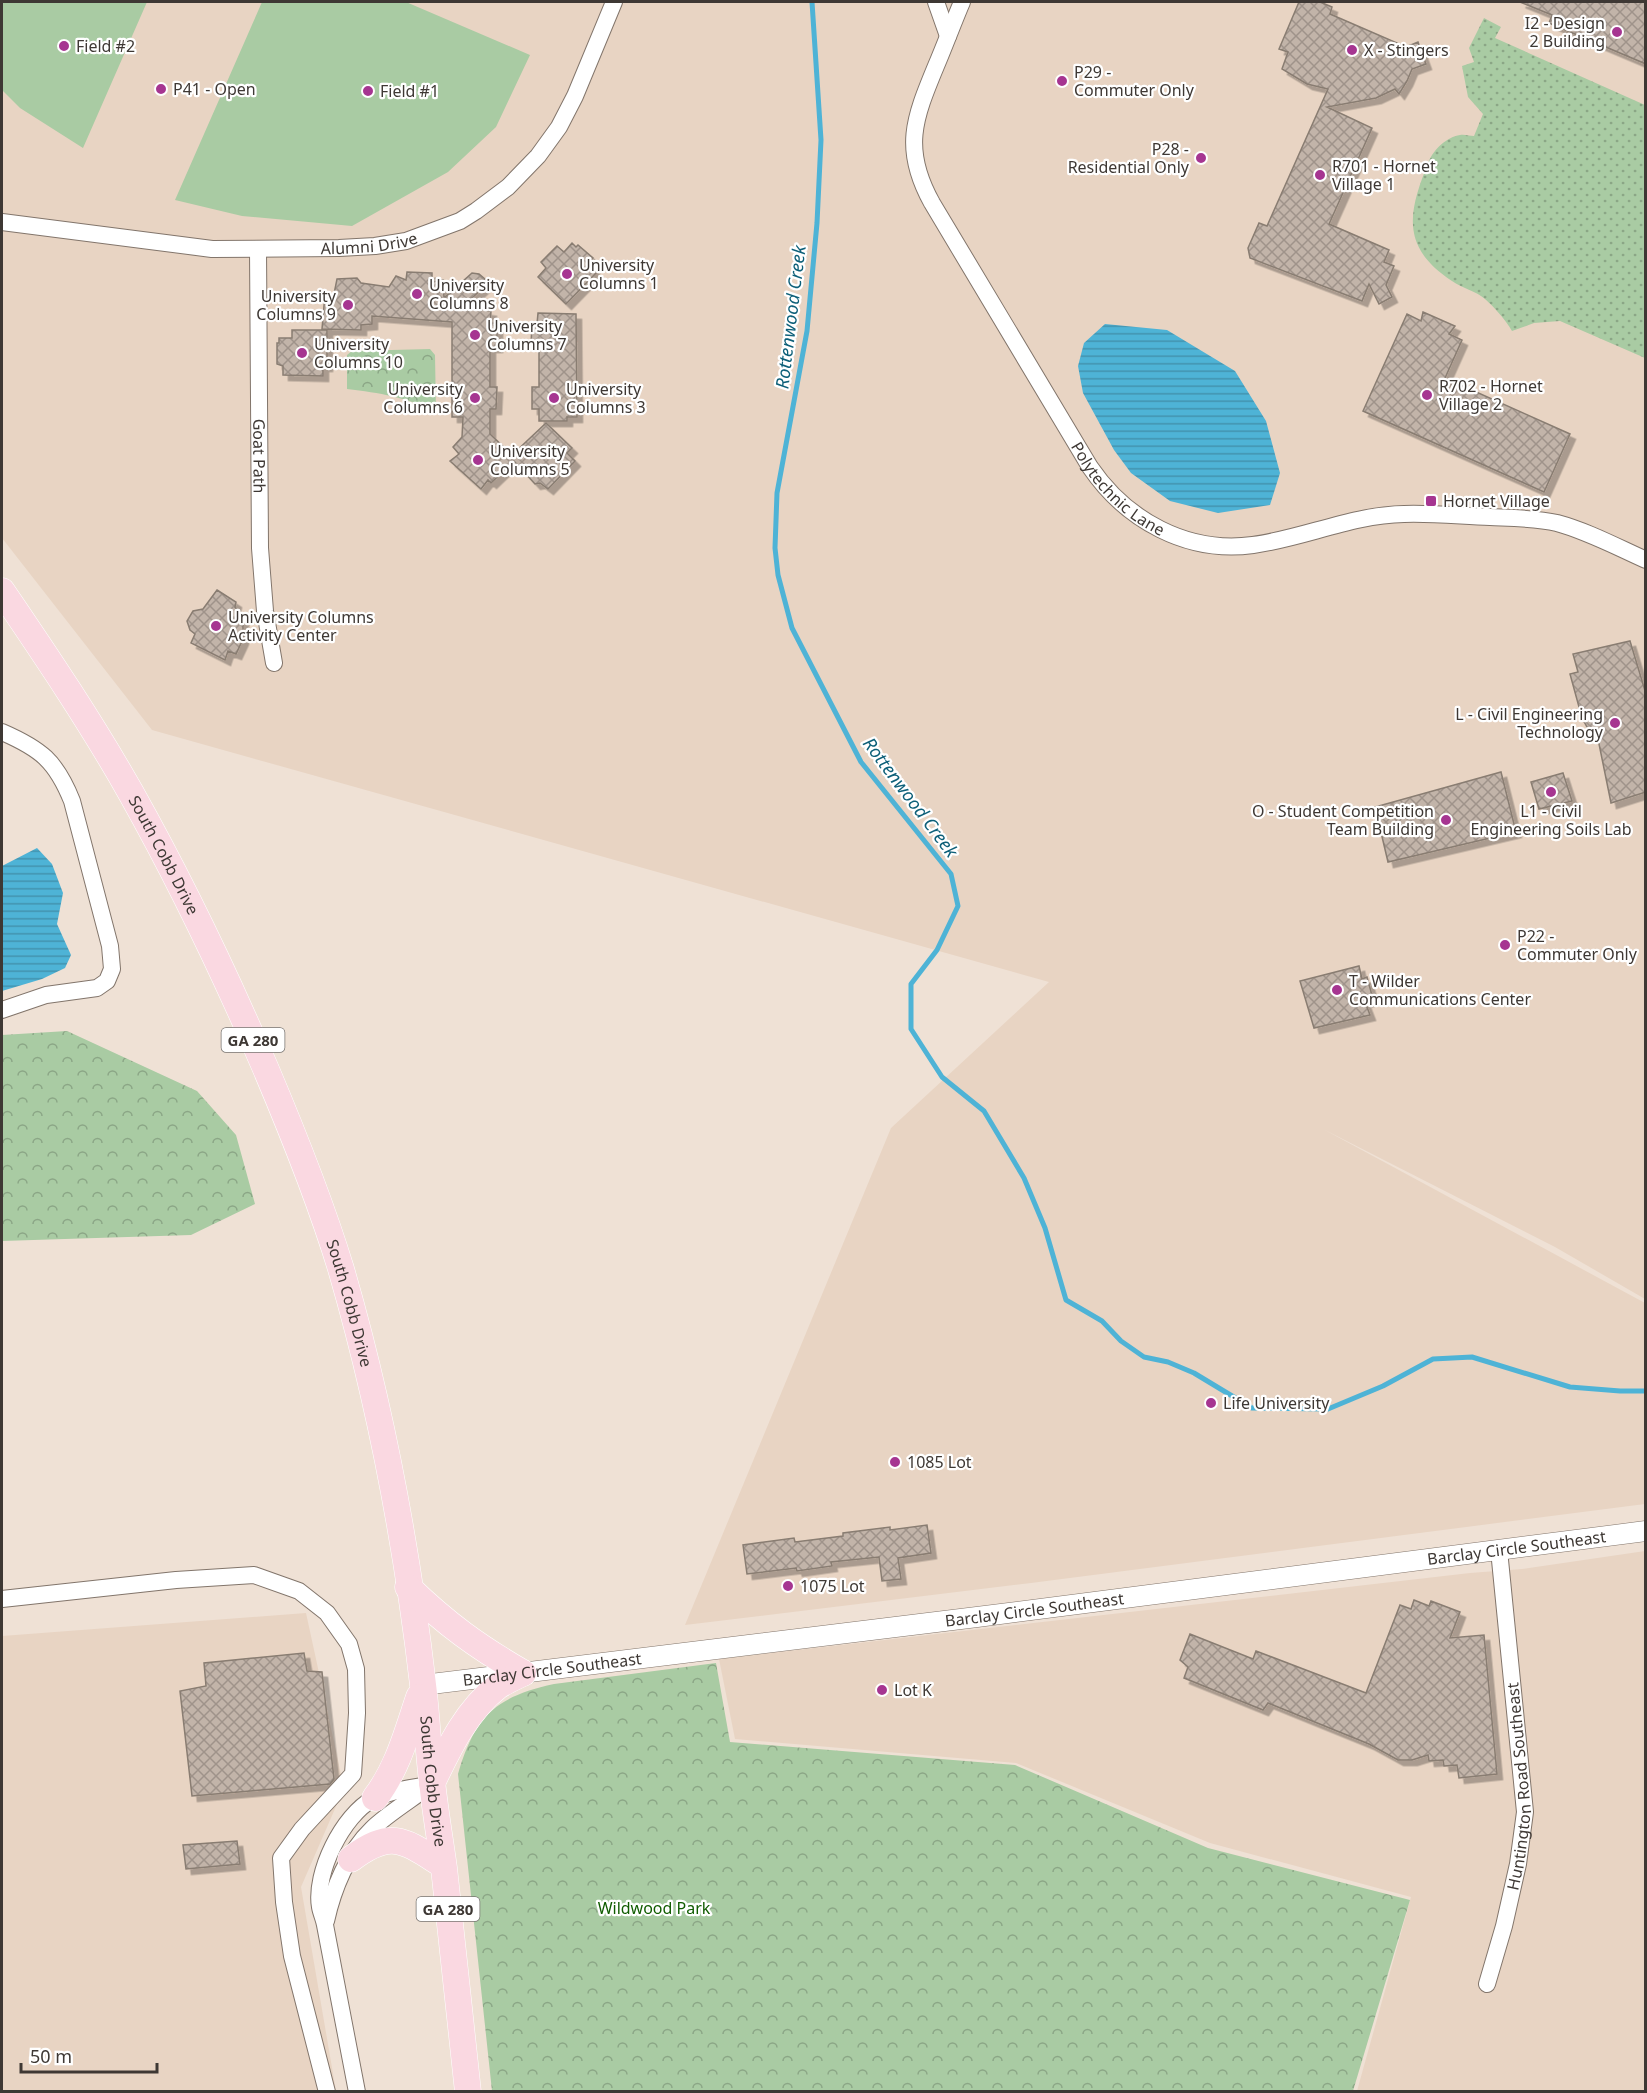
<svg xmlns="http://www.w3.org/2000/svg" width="1647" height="2093" font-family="'Noto Sans',sans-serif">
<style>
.built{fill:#e8d4c3}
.grass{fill:url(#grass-dots)}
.forest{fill:url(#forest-crowns)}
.pitch{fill:#a9cba3}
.water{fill:url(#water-rules)}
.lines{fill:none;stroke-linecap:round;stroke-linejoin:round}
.stream{stroke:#4eb3d6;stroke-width:5}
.building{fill:url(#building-cross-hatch);stroke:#897d72;stroke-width:1.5;filter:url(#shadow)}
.minor-casing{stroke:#82756b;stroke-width:18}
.tertiary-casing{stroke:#82756b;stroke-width:21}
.primary-casing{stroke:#fff;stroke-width:27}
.minor{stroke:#fff;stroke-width:16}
.tertiary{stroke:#fff;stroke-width:20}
.primary{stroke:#fad8e1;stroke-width:26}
.poi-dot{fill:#a63591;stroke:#fff;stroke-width:2}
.labels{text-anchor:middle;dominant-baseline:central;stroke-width:4.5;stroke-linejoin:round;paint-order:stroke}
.shield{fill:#fff;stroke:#787471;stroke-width:1.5}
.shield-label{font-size:15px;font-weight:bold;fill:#3e3834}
.poi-label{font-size:16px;fill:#3e3834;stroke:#fff;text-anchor:start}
.street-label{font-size:16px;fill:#3e3834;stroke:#fff}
.park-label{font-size:16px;fill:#105c00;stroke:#fff}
.water-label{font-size:18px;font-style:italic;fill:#0e6079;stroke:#fff}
</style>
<defs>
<pattern id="grass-dots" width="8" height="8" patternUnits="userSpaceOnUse" patternTransform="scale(1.5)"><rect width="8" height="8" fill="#a9cba3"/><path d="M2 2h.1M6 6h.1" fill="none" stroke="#8ba686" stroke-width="1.8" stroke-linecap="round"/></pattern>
<pattern id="forest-crowns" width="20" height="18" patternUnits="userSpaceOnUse" patternTransform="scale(1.5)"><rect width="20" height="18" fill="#a9cba3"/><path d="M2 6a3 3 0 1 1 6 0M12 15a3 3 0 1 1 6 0" fill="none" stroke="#8ba686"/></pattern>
<pattern id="water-rules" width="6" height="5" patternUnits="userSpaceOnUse" patternTransform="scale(1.5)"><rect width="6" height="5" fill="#4eb3d6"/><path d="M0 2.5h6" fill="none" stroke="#4293ae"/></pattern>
<pattern id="building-cross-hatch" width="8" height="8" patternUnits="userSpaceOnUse" patternTransform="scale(1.5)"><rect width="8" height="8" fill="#c2b4a9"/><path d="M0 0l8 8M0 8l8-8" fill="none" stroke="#9f938a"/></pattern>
<filter id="shadow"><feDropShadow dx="5.5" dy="5.5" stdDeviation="0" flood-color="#0004"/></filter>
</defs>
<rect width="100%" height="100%" fill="#efe1d5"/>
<path class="built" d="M2 2H1645V1299L1555 1247 1323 1129 1645 1303V1504L1031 1583 685 1625 891 1128 1049 982 152 730 2 538Z
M1645 1551V2091H1357L1411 1897 1210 1843 1016 1763 735 1739 719 1659 1470 1573 1522 1569Z
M306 1613 344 1788 301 1887 336 2091 2 2092V1636Z"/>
<path class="grass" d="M1484 18 1501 27 1495 38 1645 105V358L1560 321 1534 323 1512 331C1505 319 1495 308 1485 299 1476 291 1462 288 1452 281 1400 247 1408 212 1429 161 1434 149 1447 137 1460 135 1464 134 1470 136 1474 136L1483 114 1468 97 1462 66 1474 62 1469 48Z"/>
<path class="forest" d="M430 349 435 355 436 412C406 397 380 393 347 389V355L352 351Z
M67 1031 197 1091 236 1135 255 1204 191 1235 2 1241V1035Z
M716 1663 730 1742 1015 1765 1208 1848 1410 1900 1353 2091H492L458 1774C475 1716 495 1697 554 1684Z"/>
<path class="pitch" d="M2 2H147L83 148 20 108 2 90Z
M262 2H406L530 55 496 127 448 172 352 226 242 216 175 200Z"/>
<path class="water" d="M1105 324 1167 330 1235 371 1266 421 1280 473 1270 505 1218 513 1170 501 1131 473 1114 450 1083 393 1078 366 1084 343Z
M37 848 52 864 63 893 57 924 71 955 65 968 42 979 2 991V866Z"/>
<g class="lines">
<path class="stream" d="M812 2 821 140 817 223 807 331 777 493 775 548 778 575 792 628 861 762 951 874 958 906 937 950 911 984V1029L942 1077 984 1111 1024 1178 1045 1228 1066 1300 1102 1321 1121 1341 1144 1357 1168 1362 1194 1373 1252 1408 1328 1409 1383 1386 1433 1359 1472 1357 1570 1387 1620 1391H1646"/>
</g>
<path class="building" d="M1299 2H1320L1332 7 1330 14 1406 47 1418 42 1426 64 1412 69 1407 81 1399 94 1395 89 1376 98 1327 107 1372 128 1329 224 1389 250 1384 262 1394 266 1386 285 1392 297 1379 304 1369 284 1362 301 1250 258 1248 248 1259 223 1267 226 1328 89 1307 84 1282 69 1288 52 1279 49Z
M1520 2H1646V64L1549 23 1552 15Z
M572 243 576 247 578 245 593 258 590 265 597 272 566 304 538 277 546 268 541 262 557 246 564 252Z
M407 272 432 273V282L443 280 444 298 472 273 479 274 485 279 484 287 461 308H485V310L491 311 490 323H497V347H490V387H497L496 409H490V434L512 455 546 423 572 448 567 453 575 461 548 489 540 483 535 484 514 461 491 483 488 480 481 489 450 461 459 454 453 447 462 437 463 417H452V322L372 316V324L361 325V330L322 329 325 294H334L337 279 357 278 361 283 389 287 396 276 406 280Z
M1423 312 1455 326 1449 334 1462 340 1445 378 1570 434 1544 492 1363 411 1407 314 1421 321Z
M538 313 576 314 577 417H567V421H539V409H532V387H539V345H531L532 324H537Z
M292 330H327V366H323V376L283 375V366L277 364V343H279V338H292Z
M217 590 236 602 235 607 243 616V639L236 654 228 651 225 660 191 643 195 634 190 630 187 621 193 611 203 609Z
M1630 641 1646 694V792L1611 803 1597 734 1587 727 1582 718 1570 674 1578 672 1573 654Z
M1501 772 1516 832 1388 862 1375 807Z
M1563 773 1572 801 1539 809 1531 782Z
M1359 966 1362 979 1367 977 1373 999 1365 1002 1370 1015 1314 1028 1300 981Z
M927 1525 931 1553 898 1558 901 1579 882 1581 879 1557 831 1562 832 1566 797 1571 796 1568 747 1574 743 1545 794 1538 795 1542 843 1536V1533L890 1527V1530Z
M1414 1600 1429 1606 1431 1601 1460 1612 1450 1638 1484 1635 1497 1774 1459 1778 1457 1765 1444 1766 1443 1760 1429 1761 1428 1755 1412 1760H1398L1369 1744 1268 1703 1263 1710 1184 1678 1188 1667 1180 1660 1190 1634 1253 1659 1256 1651 1366 1693 1400 1605 1411 1609Z
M304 1653 307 1671 322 1672 334 1779 330 1784 192 1796 180 1691 206 1686 204 1663Z
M237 1841 240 1864 186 1869 183 1845Z"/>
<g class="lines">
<defs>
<g id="minor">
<path d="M936 2 948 36"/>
<path id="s1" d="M962 2C953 23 945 45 936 66 914 119 902 149 932 203L1090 467C1126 520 1187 554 1253 545 1304 538 1352 515 1404 514 1432 513 1461 516 1490 517 1512 518 1536 518 1557 523 1587 531 1617 547 1646 560"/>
<path id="s2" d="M2 222 212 249 339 248 375 246 406 241 460 221 476 211 508 187 538 156 559 127 575 96 614 2"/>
<path id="s3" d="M258 249 260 548 265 611 274 663"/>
<path d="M2 732C41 749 56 761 72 801L110 946 112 969 107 981 97 988 46 995 2 1010"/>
<path d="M2 1599 176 1580 254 1575 299 1591 327 1613 349 1644 356 1669 357 1713 353 1774 302 1829 281 1858 284 1902 292 1956 327 2092"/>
<path d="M326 1921C333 1889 348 1852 372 1829 386 1815 412 1799 429 1786"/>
<path id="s4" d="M1487 1984 1504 1926 1518 1864 1525 1812 1499 1550"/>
<path d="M357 2092 325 1925C324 1919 321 1913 320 1907 314 1873 343 1815 373 1799 390 1790 413 1788 432 1784"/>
</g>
<g id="tertiary">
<path id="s5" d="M423 1685 977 1617 1646 1531"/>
</g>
<g id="primary">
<path id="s6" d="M2 591C47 657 92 724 131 793 181 882 225 974 265 1067 293 1133 320 1200 341 1269 380 1403 407 1547 423 1685 427 1717 428 1749 432 1781 435 1810 440 1839 444 1868 452 1943 460 2017 468 2092"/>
<path d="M408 1587C446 1624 478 1647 523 1673"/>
<path d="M432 1783C449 1748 466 1711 498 1686 506 1681 515 1677 523 1673"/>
<path d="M375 1798C398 1768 407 1732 419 1697"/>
<path d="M351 1859C392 1828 405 1841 443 1865"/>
</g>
</defs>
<use href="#minor" class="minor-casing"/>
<use href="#tertiary" class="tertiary-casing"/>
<use href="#primary" class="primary-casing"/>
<use href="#minor" class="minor"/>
<use href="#tertiary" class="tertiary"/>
<use href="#primary" class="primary"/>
</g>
<g class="poi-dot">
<circle cx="1617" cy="32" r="6"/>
<circle cx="64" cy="46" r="6"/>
<circle cx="1352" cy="50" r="6"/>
<circle cx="1062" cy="81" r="6"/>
<circle cx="161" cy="89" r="6"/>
<circle cx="368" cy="91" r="6"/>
<circle cx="1201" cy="158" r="6"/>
<circle cx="1320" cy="175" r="6"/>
<circle cx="567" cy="274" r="6"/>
<circle cx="417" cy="294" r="6"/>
<circle cx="348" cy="305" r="6"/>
<circle cx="475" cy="335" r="6"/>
<circle cx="302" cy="353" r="6"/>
<circle cx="1427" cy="395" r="6"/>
<circle cx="475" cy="398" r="6"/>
<circle cx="554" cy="398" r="6"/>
<circle cx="478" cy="460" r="6"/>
<rect x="1425" y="495" width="12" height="12" rx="3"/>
<circle cx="216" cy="626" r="6"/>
<circle cx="1615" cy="723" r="6"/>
<circle cx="1551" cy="792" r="6"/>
<circle cx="1446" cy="820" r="6"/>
<circle cx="1505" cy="945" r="6"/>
<circle cx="1337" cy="990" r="6"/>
<circle cx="1211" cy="1403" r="6"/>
<circle cx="895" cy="1462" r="6"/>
<circle cx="788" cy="1586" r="6"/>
<circle cx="882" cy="1690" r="6"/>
</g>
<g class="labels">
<g class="shield">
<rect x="221.5" y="1028" width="63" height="24" rx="4.5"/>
<rect x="416.5" y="1897" width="63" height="24" rx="4.5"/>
</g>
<g class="shield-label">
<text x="253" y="1040">GA 280</text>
<text x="448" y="1909">GA 280</text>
</g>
<g class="poi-label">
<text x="1605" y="23" text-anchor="end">I2 - Design<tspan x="1605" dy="18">2 Building</tspan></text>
<text x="76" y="46">Field #2</text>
<text x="1364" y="50">X - Stingers</text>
<text x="1074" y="72">P29 -<tspan x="1074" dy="18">Commuter Only</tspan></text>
<text x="173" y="89">P41 - Open</text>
<text x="380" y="91">Field #1</text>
<text x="1189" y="149" text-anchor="end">P28 -<tspan x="1189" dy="18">Residential Only</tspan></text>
<text x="1332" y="166">R701 - Hornet<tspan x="1332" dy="18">Village 1</tspan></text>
<text x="579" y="265">University<tspan x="579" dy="18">Columns 1</tspan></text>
<text x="429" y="285">University<tspan x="429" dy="18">Columns 8</tspan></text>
<text x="336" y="296" text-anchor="end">University<tspan x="336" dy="18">Columns 9</tspan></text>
<text x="487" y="326">University<tspan x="487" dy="18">Columns 7</tspan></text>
<text x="314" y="344">University<tspan x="314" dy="18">Columns 10</tspan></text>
<text x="1439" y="386">R702 - Hornet<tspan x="1439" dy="18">Village 2</tspan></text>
<text x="463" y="389" text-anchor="end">University<tspan x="463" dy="18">Columns 6</tspan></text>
<text x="566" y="389">University<tspan x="566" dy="18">Columns 3</tspan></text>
<text x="490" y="451">University<tspan x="490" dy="18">Columns 5</tspan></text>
<text x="1443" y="501">Hornet Village</text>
<text x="228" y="617">University Columns<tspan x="228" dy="18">Activity Center</tspan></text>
<text x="1603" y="714" text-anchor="end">L - Civil Engineering<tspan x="1603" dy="18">Technology</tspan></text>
<text x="1434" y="811" text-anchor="end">O - Student Competition<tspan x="1434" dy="18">Team Building</tspan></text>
<text x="1551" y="811" text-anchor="middle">L1 - Civil<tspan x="1551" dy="18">Engineering Soils Lab</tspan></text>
<text x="1517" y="936">P22 -<tspan x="1517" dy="18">Commuter Only</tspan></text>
<text x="1349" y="981">T - Wilder<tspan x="1349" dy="18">Communications Center</tspan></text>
<text x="1223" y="1403">Life University</text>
<text x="907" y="1462">1085 Lot</text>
<text x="800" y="1586">1075 Lot</text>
<text x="894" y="1690">Lot K</text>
</g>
<g class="street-label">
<text stroke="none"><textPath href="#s2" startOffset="369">Alumni Drive</textPath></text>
<text stroke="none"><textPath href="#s3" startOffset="207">Goat Path</textPath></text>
<text stroke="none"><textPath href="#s1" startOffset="556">Polytechnic Lane</textPath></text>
<text stroke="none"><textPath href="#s6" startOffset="310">South Cobb Drive</textPath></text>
<text stroke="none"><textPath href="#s6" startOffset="796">South Cobb Drive</textPath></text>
<text stroke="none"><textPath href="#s5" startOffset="1102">Barclay Circle Southeast</textPath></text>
<text stroke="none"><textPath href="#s5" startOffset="616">Barclay Circle Southeast</textPath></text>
<text stroke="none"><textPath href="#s5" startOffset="130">Barclay Circle Southeast</textPath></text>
<text stroke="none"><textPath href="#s6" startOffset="1282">South Cobb Drive</textPath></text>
<text stroke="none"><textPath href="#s4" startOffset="202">Huntington Road Southeast</textPath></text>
</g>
<g class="park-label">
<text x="654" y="1908">Wildwood Park</text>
</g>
<g class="water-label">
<text transform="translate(790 317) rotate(-83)">Rottenwood Creek</text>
<text transform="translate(911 797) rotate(53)">Rottenwood Creek</text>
</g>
</g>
<rect width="1647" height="2093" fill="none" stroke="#3e3834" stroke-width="6"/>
<path d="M21 2063v9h136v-9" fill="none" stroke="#3e3834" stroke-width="3"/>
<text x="30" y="2063" font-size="18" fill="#3e3834" stroke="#ffffff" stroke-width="4.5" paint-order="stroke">50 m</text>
</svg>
